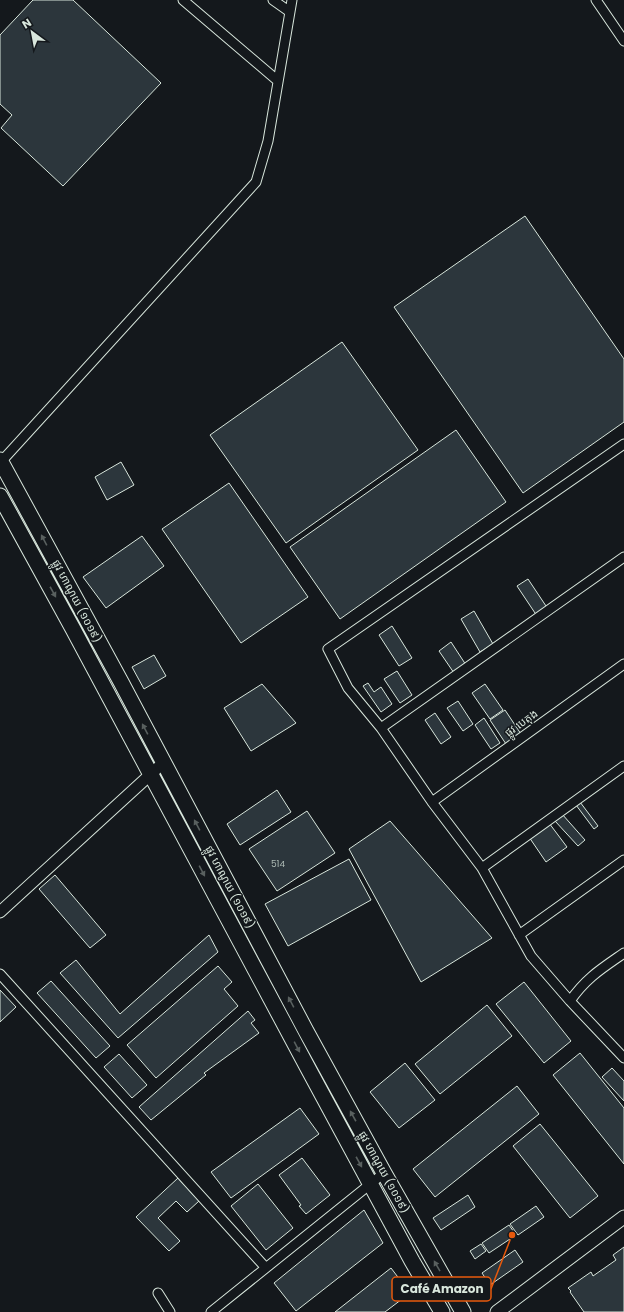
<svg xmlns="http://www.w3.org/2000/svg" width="624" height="1312" font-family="Poppins,'Noto Sans Khmer',sans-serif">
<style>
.building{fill:#2c363c;stroke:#d8e6dc}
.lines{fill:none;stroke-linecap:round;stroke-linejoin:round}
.minor-casing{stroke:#d8e6dc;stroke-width:11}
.tertiary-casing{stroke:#d8e6dc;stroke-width:13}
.secondary-casing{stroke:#d8e6dc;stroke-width:15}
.primary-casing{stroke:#d8e6dc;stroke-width:17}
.minor{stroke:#14181c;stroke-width:9}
.tertiary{stroke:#14181c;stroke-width:11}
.secondary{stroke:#14181c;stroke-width:13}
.primary{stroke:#14181c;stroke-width:15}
.oneway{fill:#59605f}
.labels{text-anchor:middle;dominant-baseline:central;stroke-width:3;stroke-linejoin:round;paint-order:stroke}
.number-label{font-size:9px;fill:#adbab4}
.street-label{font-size:11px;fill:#d8e6dc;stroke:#14181c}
.leader{fill:none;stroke:#e8590c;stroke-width:1.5}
.callout-dot{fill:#e8590c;stroke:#14181c;stroke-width:1.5}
.callout{fill:#14181c;stroke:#e8590c;stroke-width:1.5}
.callout-label{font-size:12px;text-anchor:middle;font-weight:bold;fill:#d8e6dc}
</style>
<rect width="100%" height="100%" fill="#14181c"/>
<path class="building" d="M33 0H73L161 83 63 186 1 128 12 115 0 104V35Z
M525 216 624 359V422L523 493 394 307Z
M342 342 418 450 286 543 210 435Z
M456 430 506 502 340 619 290 547Z
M121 462 134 485 107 500 95 477Z
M229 483 308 597 241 643 162 529Z
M142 536 164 566 106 608 83 577Z
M528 579 548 609 537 616 517 586Z
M474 611 493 644 480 652 461 619Z
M392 626 412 658 399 666 379 635Z
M451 642 466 665 454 673 439 651Z
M154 655 166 676 144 689 132 667Z
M397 671 412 695 400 703 384 679Z
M368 683 374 692 381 687 392 704 381 712 363 686Z
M262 684 296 723 251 751 224 708Z
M485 684 503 710 490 719 472 693Z
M458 701 473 724 463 731 447 708Z
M505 710 521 734 506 744 490 720Z
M435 713 451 737 441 744 425 720Z
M484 718 500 743 491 749 475 725Z
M277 790 291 812 240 845 227 824Z
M580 802 598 826 594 829 576 805Z
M307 811 335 853 277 891 249 849Z
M562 814 585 840 578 846 555 821Z
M390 821 492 938 421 982 349 849Z
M549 823 567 847 546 862 529 837Z
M349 859 371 900 288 946 265 904Z
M55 875 106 935 90 948 39 889Z
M209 935 218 952 118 1038 60 973 76 960 120 1014Z
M218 966 232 982 224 989 238 1006 156 1078 127 1045Z
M51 981 110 1046 96 1058 37 993Z
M524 982 571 1041 544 1063 496 1004Z
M0 990 16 1007 0 1022Z
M487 1005 512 1036 440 1094 415 1064Z
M248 1011 255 1020 251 1023 259 1033 204 1073 206 1075 151 1120 139 1107Z
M580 1053 624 1108V1164L553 1075Z
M119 1054 147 1085 132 1098 104 1067Z
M405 1063 435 1100 399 1128 370 1092Z
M612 1068 624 1081V1101L602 1077Z
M517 1086 539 1114 435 1197 413 1169Z
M300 1108 319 1134 231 1198 211 1172Z
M540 1124 598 1196 570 1218 513 1146Z
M302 1158 330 1195 306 1214 299 1206 301 1205 279 1175Z
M178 1178 199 1201 187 1212 176 1201 158 1218 180 1241 169 1251 136 1217Z
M258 1184 293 1228 266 1250 231 1206Z
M468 1195 475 1207 441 1230 433 1218Z
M536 1206 544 1217 518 1235 510 1224Z
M364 1210 383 1243 296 1311 274 1283Z
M509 1225 516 1235 489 1253 482 1243Z
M481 1244 486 1251 475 1259 470 1251Z
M624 1247V1312H584L570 1292 571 1291 568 1288 591 1272 593 1276 616 1260 613 1255Z
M515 1250 523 1262 490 1285 482 1273Z
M391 1268 410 1293 385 1312H335Z"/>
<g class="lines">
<defs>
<path id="minor" d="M183 0 278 81
M273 0 290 12
M596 0 624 41
M624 444 328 649 348 688 381 728 432 802 482 868 531 956 570 1001 624 1058
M0 463 256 182 268 141 292 0
M381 728 624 557
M432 802 624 664
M482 868 624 766
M519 935 624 860
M0 974 266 1268
M570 1001C586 978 601 969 624 953
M158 1293 170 1312
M211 1312 384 1173"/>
<path id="tertiary" d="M0 912 163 763"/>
<path id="secondary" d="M497 1312 624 1217"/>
<path id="primary" d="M0 460 121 682 306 1031 384 1173 463 1312
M0 496 73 629 310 1072 412 1261 442 1312"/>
</defs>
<use href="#minor" class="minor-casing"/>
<use href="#tertiary" class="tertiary-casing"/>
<use href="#secondary" class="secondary-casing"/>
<use href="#primary" class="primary-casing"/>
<use href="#minor" class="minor"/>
<use href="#tertiary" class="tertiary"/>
<use href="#secondary" class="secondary"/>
<use href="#primary" class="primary"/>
</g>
<defs><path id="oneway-solid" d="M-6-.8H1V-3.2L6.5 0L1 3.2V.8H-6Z"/></defs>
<g class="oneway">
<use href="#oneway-solid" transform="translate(44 540) rotate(-118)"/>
<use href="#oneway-solid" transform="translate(53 592) rotate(61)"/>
<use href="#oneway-solid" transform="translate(145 729) rotate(-118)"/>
<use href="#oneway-solid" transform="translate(197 825) rotate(-118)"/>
<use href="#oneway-solid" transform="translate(202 871) rotate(62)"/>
<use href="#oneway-solid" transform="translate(291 1002) rotate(-118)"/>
<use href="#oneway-solid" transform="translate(297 1047) rotate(62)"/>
<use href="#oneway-solid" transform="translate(353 1116) rotate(-119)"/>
<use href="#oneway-solid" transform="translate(359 1162) rotate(61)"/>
<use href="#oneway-solid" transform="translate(437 1266) rotate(-120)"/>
</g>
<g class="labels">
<g class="number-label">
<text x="278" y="864">514</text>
</g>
<g class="street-label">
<text transform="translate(77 601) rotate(62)">ផ្លូវ ហាណូយ (១០១៩)</text>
<text transform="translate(521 723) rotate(-36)">ផ្លូវ បេតុង</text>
<text transform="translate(230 887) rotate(62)">ផ្លូវ ហាណូយ (១០១៩)</text>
<text transform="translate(384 1172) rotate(61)">ផ្លូវ ហាណូយ (១០១៩)</text>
</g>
</g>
<path class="leader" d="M512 1235L491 1289"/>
<circle class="callout-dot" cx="512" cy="1235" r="4"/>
<rect class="callout" x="392" y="1277" width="99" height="24" rx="4"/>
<g class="callout-label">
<text x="442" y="1293">Café Amazon</text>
</g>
<g transform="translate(32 32) rotate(328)" stroke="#14181c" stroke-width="3" paint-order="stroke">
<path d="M0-3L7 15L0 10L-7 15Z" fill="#d8e6dc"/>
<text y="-6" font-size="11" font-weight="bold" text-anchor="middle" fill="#d8e6dc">N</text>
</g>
</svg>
